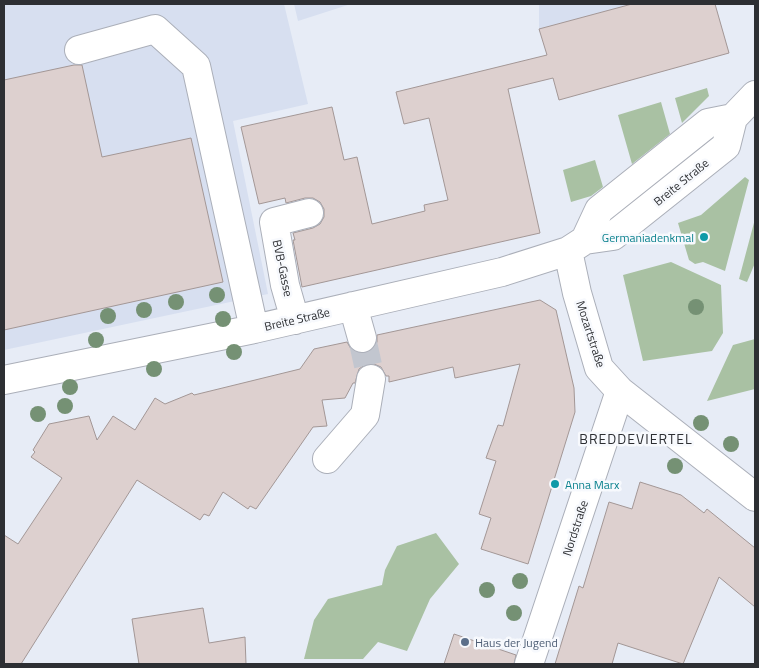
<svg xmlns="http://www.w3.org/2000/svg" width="759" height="668" font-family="'Titillium Web',sans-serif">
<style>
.built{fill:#d7dff0}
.green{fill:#a9c1a3}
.building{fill:#ddd0cf;stroke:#a39796}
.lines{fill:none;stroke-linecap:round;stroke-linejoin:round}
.minor-tunnel{stroke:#c2c6cf;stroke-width:28;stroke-dasharray:28 14;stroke-linecap:butt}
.minor-casing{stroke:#abafb9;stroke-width:30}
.minor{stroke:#fff;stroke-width:28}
.tree{fill:#759174}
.culture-dot{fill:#0f9aa8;stroke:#f7f9fd;stroke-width:2}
.service-dot{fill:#5c6f8a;stroke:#f7f9fd;stroke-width:2}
.labels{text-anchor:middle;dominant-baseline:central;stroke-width:5;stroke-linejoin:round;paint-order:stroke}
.street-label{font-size:12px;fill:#2d2f33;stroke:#f7f9fd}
.culture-label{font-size:12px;fill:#0d838f;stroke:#f7f9fd;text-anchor:end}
.service-label{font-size:12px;fill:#4e5e75;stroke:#f7f9fd;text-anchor:start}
.neighbourhood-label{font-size:14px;letter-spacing:1px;fill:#2d2f33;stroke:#f7f9fd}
</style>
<rect width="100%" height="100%" fill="#e7ecf6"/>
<path class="built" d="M4 4H284L308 104 233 121 268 294 4 350Z
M294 4H351L298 21Z
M539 4H632L539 29Z"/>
<path class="green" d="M707 88 709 96 682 123 675 98Z
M661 102 670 134 632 164 618 115Z
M595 160 603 187 591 196 571 202 563 170Z
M745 177 749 180 725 271 703 262 695 264 689 260 678 223 701 215Z
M755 219V263L747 282 739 279Z
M671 262 721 285 723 333 712 351 643 361 623 275Z
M755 339V389L707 401 733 345Z
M436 533 459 564 430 599 407 651 378 642 363 659H304L314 620 328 599 382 585 385 570 397 546Z"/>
<path class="building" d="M632 4H715L729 53 559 100 553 78 508 89 540 233 302 287 293 240H295L293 233 313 228 320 224 324 217V209L320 202 313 198H305L286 203 285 198 259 204 241 127 332 107 344 160 357 157 372 224 425 211 424 205 448 200 429 118 404 124 396 92 547 55 539 29Z
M74 65H82L102 157 191 138 223 282 4 330V80Z
M540 300 556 310 574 388 575 412 528 564 481 549 491 518 479 514 496 461 486 458 498 425 503 426 520 364 455 378 453 367 389 382V376H386L381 367 374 364H366L359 369 355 383H353L345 398 322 400 327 426 313 427 256 509 250 506 248 509 223 492 209 516 204 514 200 520 137 480 21 664H4V535L18 544 62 478 31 457 35 452 33 450 49 424 89 416 97 440 113 416 135 430 155 398 165 404 192 393 194 395 300 369 314 349 347 342 351 349 358 353H366L373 349 377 342V335Z
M640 482 681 495 704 513 707 509 755 548V607L719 577 683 664 618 643 612 664H555L579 586 583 588 609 502 632 509Z
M203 608 209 643 245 637 246 664H139L132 619Z
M454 634 516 655 514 664H444Z"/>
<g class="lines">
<path class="minor-tunnel" d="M362 338 371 379"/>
<defs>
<path id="minor" d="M79 50 155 29 196 66 254 329
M585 240 599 210 708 123 733 118
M568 251 577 293 599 368 620 391 755 497
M353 306 362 338
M295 320 285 285 274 222 309 213
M4 380 254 329 502 272 568 251 585 240 613 236 726 146 733 118 755 95
M327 459 365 415 371 379
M529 664 620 391"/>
</defs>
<use href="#minor" class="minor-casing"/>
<use href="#minor" class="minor"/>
</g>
<g class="tree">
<circle cx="217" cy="295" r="8"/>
<circle cx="176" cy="302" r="8"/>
<circle cx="696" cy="307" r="8"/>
<circle cx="144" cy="310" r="8"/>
<circle cx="108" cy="316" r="8"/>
<circle cx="223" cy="319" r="8"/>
<circle cx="96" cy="340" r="8"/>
<circle cx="234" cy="352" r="8"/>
<circle cx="154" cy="369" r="8"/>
<circle cx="70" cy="387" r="8"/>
<circle cx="65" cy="406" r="8"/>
<circle cx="38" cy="414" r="8"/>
<circle cx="701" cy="423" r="8"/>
<circle cx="731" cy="444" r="8"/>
<circle cx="675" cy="466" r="8"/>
<circle cx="520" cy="581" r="8"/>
<circle cx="487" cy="590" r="8"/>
<circle cx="514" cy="613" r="8"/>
</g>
<g class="culture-dot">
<circle cx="704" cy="237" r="5"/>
<circle cx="555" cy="484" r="5"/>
</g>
<circle class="service-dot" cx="465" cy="642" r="5"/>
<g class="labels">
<g class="street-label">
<text transform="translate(681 182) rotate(-39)">Breite Straße</text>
<text transform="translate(283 268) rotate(78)">BVB-Gasse</text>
<text transform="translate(297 319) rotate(-13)">Breite Straße</text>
<text transform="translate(591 334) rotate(72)">Mozartstraße</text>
<text transform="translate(575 528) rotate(-72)">Nordstraße</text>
</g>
<g class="culture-label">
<text x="694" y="237">Germaniadenkmal</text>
<text x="565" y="484" text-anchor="start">Anna Marx</text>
</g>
<g class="service-label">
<text x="475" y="642">Haus der Jugend</text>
</g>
<g class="neighbourhood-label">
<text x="636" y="438">BREDDEVIERTEL</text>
</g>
</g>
<rect width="759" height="668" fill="none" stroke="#2d2f33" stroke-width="10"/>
</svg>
